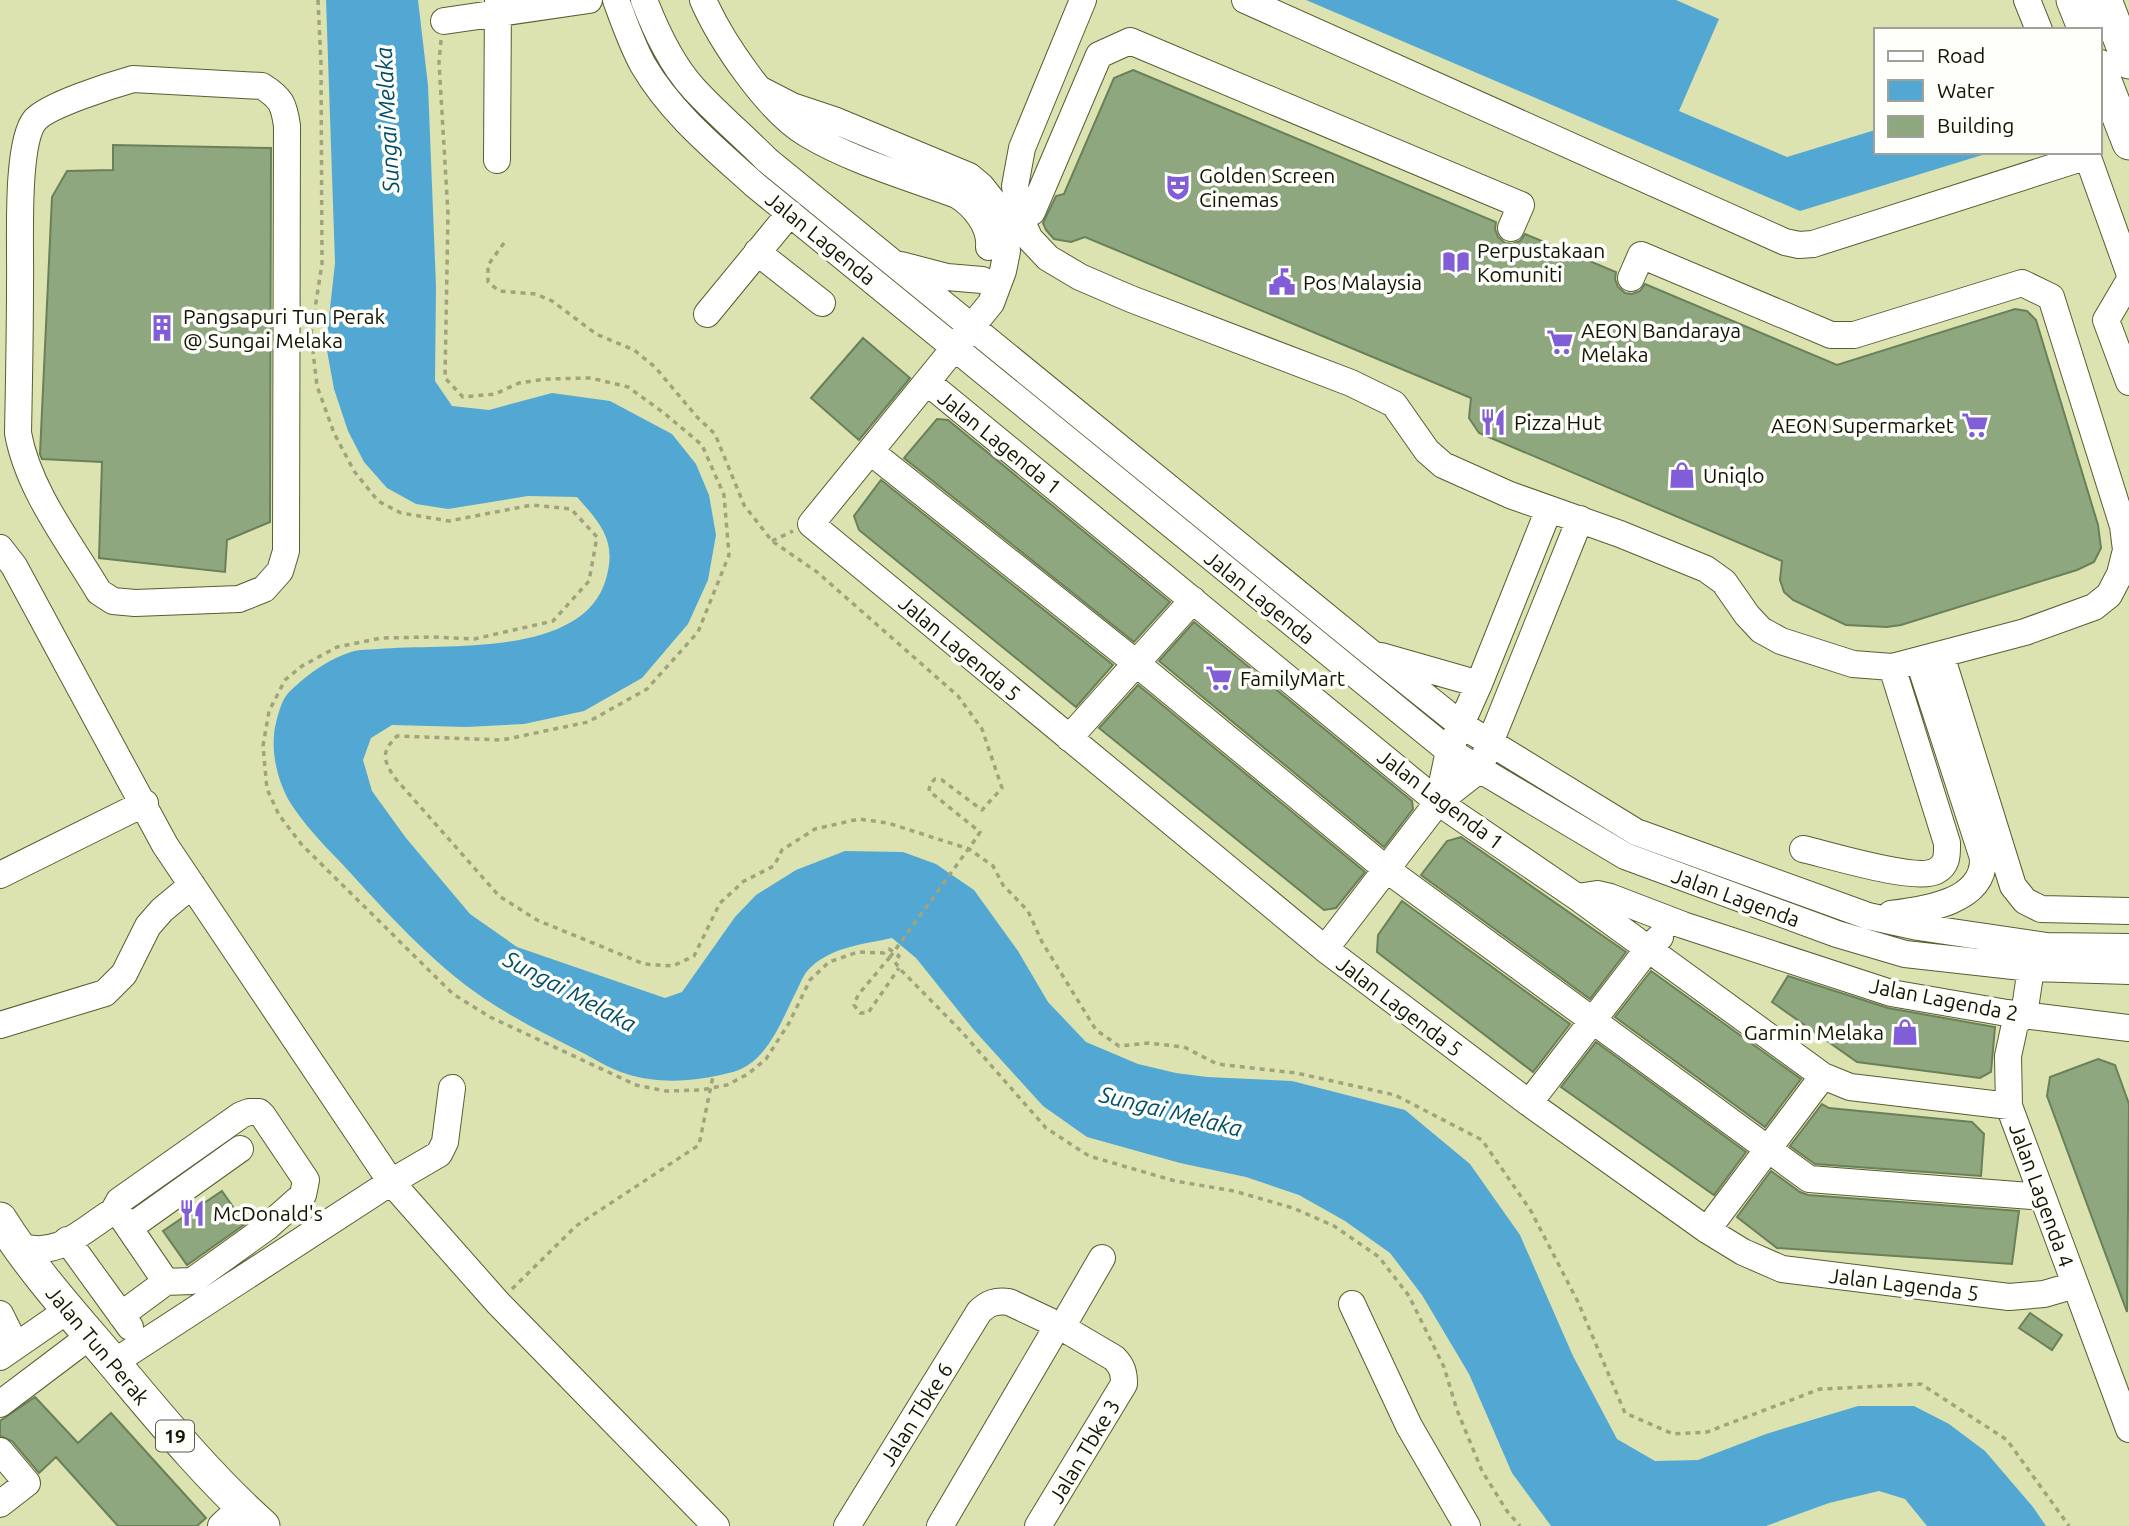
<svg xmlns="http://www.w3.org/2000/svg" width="2129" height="1526" font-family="Ubuntu,sans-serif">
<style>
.water{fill:#53a8d3}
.building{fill:#8ea77e;stroke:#698159;stroke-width:2}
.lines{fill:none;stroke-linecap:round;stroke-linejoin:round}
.minor-casing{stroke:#595d30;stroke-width:28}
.major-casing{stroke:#595d30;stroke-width:35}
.path{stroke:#a0a47c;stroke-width:3.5;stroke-dasharray:5 5;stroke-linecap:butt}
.minor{stroke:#fff;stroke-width:26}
.major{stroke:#fff;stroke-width:33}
.path-bridge{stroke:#a0a47c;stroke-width:3.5;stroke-dasharray:5 5;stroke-linecap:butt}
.labels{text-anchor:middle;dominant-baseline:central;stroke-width:7;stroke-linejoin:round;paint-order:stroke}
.shield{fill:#fefffa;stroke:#5a5b4e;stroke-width:2}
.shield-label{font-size:19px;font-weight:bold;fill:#131504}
.poi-label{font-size:21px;fill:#131504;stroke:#fefffa;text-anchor:start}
.street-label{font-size:21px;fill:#131504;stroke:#fefffa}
.water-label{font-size:23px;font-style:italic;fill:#024d6a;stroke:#fefffa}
</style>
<rect width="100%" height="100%" fill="#dde2b1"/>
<path class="water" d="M326 0H418L428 85 436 286 435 381 452 406 489 410 552 393 610 401 672 434 696 464 709 495 716 535 708 580 688 624 642 678 584 711 524 724 466 727 392 725 371 738 363 760 372 791 406 838 470 914 517 947 665 998 682 992 735 917 756 895 796 870 845 851 903 852 936 864 974 890 1018 951 1048 1002 1086 1042 1138 1064 1176 1073 1207 1077 1292 1081 1405 1110 1470 1164 1520 1235 1573 1356 1617 1439 1655 1461 1698 1460 1766 1434 1858 1406H1914L1949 1424 1985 1451 2033 1507 2046 1526H1927L1905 1499 1879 1491 1829 1503 1766 1526H1551L1512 1473 1469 1374 1422 1295 1390 1253 1345 1221 1299 1195 1246 1177 1180 1163 1087 1137 1043 1106 973 1029 916 958 892 938C865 944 832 947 811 967 804 973 801 982 797 990 782 1019 768 1062 733 1072 699 1081 661 1085 627 1074 610 1069 595 1059 579 1051 547 1035 515 1019 485 999 432 963 387 913 344 866 324 845 303 824 288 799 278 780 272 756 274 735 275 725 280 704 286 696 289 691 296 686 300 682 315 669 332 658 351 652 360 649 369 650 378 649 444 643 583 659 606 579 617 541 601 524 577 497L528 496 448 509 416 504 387 488 364 462 348 431 334 389 326 345 335 263Z
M1306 0H1676L1719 19 1679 111 1787 157 1875 130V152H1992L1800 211Z"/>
<path class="building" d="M1133 70 1496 222 1495 229 1498 237 1505 243 1512 244 1520 241 1525 234 1616 272 1615 279 1618 287 1625 293 1632 294 1640 291 1645 284 1837 365 2015 309 2027 311 2036 320 2098 525 2101 548 2094 562 2077 570 1901 625 1887 627 1846 625 1793 600 1784 592 1780 580 1782 561 1479 433 1469 418 1471 398 1085 237 1071 242 1054 239 1046 230 1043 223 1056 196 1064 194 1114 78Z
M113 145 271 148 270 522 227 540 225 572 99 558 102 462 42 459 40 454 52 197 67 171 113 170Z
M863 338 910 378 859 440 811 398Z
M937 419 948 420 1170 602 1134 642 904 458Z
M881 480 1113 665 1076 707 859 530 854 516Z
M1194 622 1412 801 1413 809 1384 847 1159 661Z
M1138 685 1365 872 1336 908 1324 910 1099 728Z
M1461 837 1626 952 1590 999 1421 875 1447 841Z
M1402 901 1570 1024 1533 1072 1377 952 1378 935Z
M1651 971 1801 1079 1765 1127 1615 1017Z
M1788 976 1888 1008 1995 1027 1991 1072 1980 1078 1857 1062 1772 1002Z
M1596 1042 1746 1152 1714 1195 1561 1087Z
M2098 1059 2115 1065 2129 1104 2127 1312 2047 1096 2050 1077Z
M1822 1104 1829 1108 1972 1122 1984 1134 1981 1176 1815 1164 1790 1146Z
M1771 1171 1800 1192 1808 1195 2019 1211 2012 1264 1777 1248 1737 1217Z
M222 1191 245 1224 187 1265 163 1231Z
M2030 1313 2062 1335 2052 1350 2019 1328Z
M35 1397 78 1443 111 1413 206 1518 197 1526H118L56 1457 39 1473 12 1441 0 1436V1421Z"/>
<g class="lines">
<defs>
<path id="minor" d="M616 0C624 22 632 45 643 65 671 113 714 148 755 185L1449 751 1625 856 1837 934 1905 954 2031 968 2129 971
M644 0C656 31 671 64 694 89 717 114 743 136 767 160L1370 652 1460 724 1636 832 1868 916 1918 927 2047 946 2129 947
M703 0C721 41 768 111 807 134 852 161 908 177 957 195 973 205 991 225 989 247
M1083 0 1022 148 1015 186 1019 216 1030 239 1048 258 1080 277 1131 299 1351 383 1394 404 1427 451 1443 465 1510 495 1620 534 1706 569 1724 582 1747 615 1761 630 1781 641 1853 664 1892 667 2025 632 2094 607 2109 595 2120 574 2126 550 2123 526 2051 297 2022 283 1854 335H1831L1641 255 1631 278
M1245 0 1785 242 1799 245 1813 244 2088 156
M2027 0 2039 30
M444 21 589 0
M133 79 262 86C281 98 284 104 287 126L286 551 280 571 264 589 239 599 135 603 113 601 99 592C70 543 28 490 18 433 19 383 20 333 20 284 21 250 15 144 35 120 48 105 112 85 133 79Z
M761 90 792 106 834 120 969 176 981 186 992 200 1003 225 1007 251 1003 271 991 303 811 524 1325 949 1529 1103 1707 1230 1743 1252 1782 1269 2009 1297 2044 1294 2075 1285
M2086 152 2129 272
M497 160 498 0
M1019 216 1032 212 1099 55 1130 41 1521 205 1511 228
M757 252 822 303
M901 265 947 277 982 280
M2129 281 2106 320 2129 382
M707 314 790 213
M927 382 1438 802 1577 897 1823 1076 1850 1087 2009 1106
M871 452 1136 663 1386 869 1809 1179 2043 1197
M0 548 14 566 165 845 391 1182 498 1303 716 1526
M1941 655 2013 886 2025 901 2041 909 2129 911
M1381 656 1479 684
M1069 738 1193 600
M1438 802 1449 751 1479 684 1549 509
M1803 849C1829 855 1916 882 1936 871 1948 865 1947 854 1947 843L1892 667
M0 875 145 803
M1577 897 1597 894 1610 897 1683 925 1891 993 2007 1013 2129 1028
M1891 914C1924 910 1985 902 1983 858L1919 661
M1325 949 1438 802 1479 770 1580 519
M2021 956 2031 968 2024 1015 2015 1024 2008 1056 2009 1106 2129 1429
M0 1025 105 993 124 974 148 926 162 910 192 885
M1529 1103 1648 949 1660 937
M113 1212 119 1201 241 1115 249 1112H259L263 1116 306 1180 303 1195 267 1227 192 1281 164 1282
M129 1228 240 1149
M1707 1230 1823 1076
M67 1240 130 1327
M19 1246C57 1258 78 1234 109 1214L119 1213 164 1279 163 1284 121 1315
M1352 1304 1409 1426 1467 1526
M0 1314 16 1346
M1062 1327 1102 1258
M0 1357 68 1310
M113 1363 391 1182 439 1154 445 1142 452 1088
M0 1404 90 1336
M0 1451 27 1483 0 1504
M221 1526 241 1507
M847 1526 979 1312C988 1303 996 1300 1009 1302L1058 1325 1114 1358C1122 1366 1124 1372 1124 1384L1038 1526
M940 1526 1058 1325"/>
<path id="major" d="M2073 0 2085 30
M2105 0 2129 62
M2099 66 2129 143
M0 1219C32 1270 73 1315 112 1361 160 1418 207 1476 263 1526"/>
</defs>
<use href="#minor" class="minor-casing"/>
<use href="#major" class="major-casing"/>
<path class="path" d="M318 0 321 64 322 264 311 334 317 386 334 433 354 471 378 501 401 513 449 521 532 505 571 509 597 537 589 581 553 621 474 639 432 637 381 638 337 647 302 666 285 680 269 711 263 746 267 789 279 815 302 845 453 994 490 1017 636 1085 666 1091 701 1090 727 1085 748 1074 766 1059 789 1023 810 980 829 962 858 952 884 953 889 949 899 956 895 962 899 968 961 1031 1046 1128 1089 1156 1175 1181 1234 1191 1293 1208 1334 1226 1379 1257 1409 1296 1444 1367 1457 1410 1482 1471 1507 1511 1520 1526
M441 40 439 62 448 214 445 378 463 397 495 394 519 383 545 379 591 378 628 387 664 413 702 445 724 495 729 555 698 632 647 689 588 722 502 740 397 736C381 752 383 759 394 777L499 896 537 920 644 964 673 966 694 956 720 903 744 881 774 866 782 850 815 829 859 819 888 823 969 849 993 866 1003 885 1028 911 1042 942 1096 1030 1119 1046 1148 1043 1184 1047 1217 1064 1296 1073 1395 1095 1482 1140 1531 1211 1578 1302 1625 1413 1673 1434 1707 1432 1820 1389 1921 1384 2007 1440 2069 1526
M504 243 488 265V282L499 291 536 294 552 301 596 334 634 350 655 367 697 417 715 434 744 505 772 541 817 572 958 696 982 729 1002 788 982 810 942 780 935 779 930 784 929 791 980 832 977 837
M772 541 793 531
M890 957 858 995 854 1005 860 1013H868L899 968
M512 1289 576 1226 699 1145 713 1076"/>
<use href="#minor" class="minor"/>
<use href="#major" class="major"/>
<path class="path-bridge" d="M890 957 977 837"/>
</g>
<defs>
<symbol id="theatre-bare" viewBox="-9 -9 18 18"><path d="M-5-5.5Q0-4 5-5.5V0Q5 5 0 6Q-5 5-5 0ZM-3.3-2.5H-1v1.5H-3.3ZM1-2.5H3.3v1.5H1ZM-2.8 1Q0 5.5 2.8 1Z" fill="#815ed8" stroke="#fefffa" stroke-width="2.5" paint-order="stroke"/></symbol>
<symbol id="library-bare" viewBox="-9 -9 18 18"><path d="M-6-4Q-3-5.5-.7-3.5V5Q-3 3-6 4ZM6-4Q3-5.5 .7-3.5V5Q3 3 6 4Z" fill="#815ed8" stroke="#fefffa" stroke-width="2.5" paint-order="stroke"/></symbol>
<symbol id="civic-bare" viewBox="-9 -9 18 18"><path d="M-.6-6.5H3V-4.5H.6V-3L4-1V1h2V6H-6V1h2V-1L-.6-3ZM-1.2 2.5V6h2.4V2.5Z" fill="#815ed8" stroke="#fefffa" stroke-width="2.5" paint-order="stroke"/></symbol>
<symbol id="building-bare" viewBox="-9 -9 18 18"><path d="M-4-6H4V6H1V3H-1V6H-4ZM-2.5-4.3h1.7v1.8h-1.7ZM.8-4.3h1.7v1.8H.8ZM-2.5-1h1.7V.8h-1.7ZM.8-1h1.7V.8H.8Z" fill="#815ed8" stroke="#fefffa" stroke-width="2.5" paint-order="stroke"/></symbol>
<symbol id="supermarket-bare" viewBox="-9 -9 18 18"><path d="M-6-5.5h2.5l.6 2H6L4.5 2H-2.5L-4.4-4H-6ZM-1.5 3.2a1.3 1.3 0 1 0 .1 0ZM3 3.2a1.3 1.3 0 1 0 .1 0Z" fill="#815ed8" stroke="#fefffa" stroke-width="2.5" paint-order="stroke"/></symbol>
<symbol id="restaurant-bare" viewBox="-9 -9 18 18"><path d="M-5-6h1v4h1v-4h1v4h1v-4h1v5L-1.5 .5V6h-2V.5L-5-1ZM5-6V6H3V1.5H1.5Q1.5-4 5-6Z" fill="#815ed8" stroke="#fefffa" stroke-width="2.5" paint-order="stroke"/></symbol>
<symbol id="shop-bare" viewBox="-9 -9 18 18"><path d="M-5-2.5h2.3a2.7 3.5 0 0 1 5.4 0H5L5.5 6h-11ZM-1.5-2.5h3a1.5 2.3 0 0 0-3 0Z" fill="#815ed8" stroke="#fefffa" stroke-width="2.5" paint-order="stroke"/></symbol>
</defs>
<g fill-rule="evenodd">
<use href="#theatre-bare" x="1159" y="168" width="38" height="38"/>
<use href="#library-bare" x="1437" y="243" width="38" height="38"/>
<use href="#civic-bare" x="1263" y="263" width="38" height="38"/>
<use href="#building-bare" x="143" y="309" width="38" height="38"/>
<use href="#supermarket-bare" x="1541" y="323" width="38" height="38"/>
<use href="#restaurant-bare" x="1474" y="403" width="38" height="38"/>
<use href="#supermarket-bare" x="1956" y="406" width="38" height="38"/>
<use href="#shop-bare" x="1663" y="456" width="38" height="38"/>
<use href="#supermarket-bare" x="1200" y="659" width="38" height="38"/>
<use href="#shop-bare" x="1886" y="1013" width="38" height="38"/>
<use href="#restaurant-bare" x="173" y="1194" width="38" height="38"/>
</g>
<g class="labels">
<rect class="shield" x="156" y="1420.5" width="38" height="31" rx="5"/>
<g class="shield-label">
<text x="175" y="1436">19</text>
</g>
<g class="poi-label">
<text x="1199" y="175">Golden Screen<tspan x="1199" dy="24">Cinemas</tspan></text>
<text x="1477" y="250">Perpustakaan<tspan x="1477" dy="24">Komuniti</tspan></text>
<text x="1303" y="282">Pos Malaysia</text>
<text x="183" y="316">Pangsapuri Tun Perak<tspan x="183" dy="24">@ Sungai Melaka</tspan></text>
<text x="1581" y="330">AEON Bandaraya<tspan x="1581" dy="24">Melaka</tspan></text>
<text x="1514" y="422">Pizza Hut</text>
<text x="1954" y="425" text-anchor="end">AEON Supermarket</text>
<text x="1703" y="475">Uniqlo</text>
<text x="1240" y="678">FamilyMart</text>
<text x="1884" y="1032" text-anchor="end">Garmin Melaka</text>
<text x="213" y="1213">McDonald's</text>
</g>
<g class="street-label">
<text transform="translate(821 238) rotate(39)">Jalan Lagenda</text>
<text transform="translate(1000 442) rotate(39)">Jalan Lagenda 1</text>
<text transform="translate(1260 597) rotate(39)">Jalan Lagenda</text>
<text transform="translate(960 648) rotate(40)">Jalan Lagenda 5</text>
<text transform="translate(1441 799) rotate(37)">Jalan Lagenda 1</text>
<text transform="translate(1736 897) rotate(20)">Jalan Lagenda</text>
<text transform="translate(1944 999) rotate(11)">Jalan Lagenda 2</text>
<text transform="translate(1400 1006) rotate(37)">Jalan Lagenda 5</text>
<text transform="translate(2042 1195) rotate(70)">Jalan Lagenda 4</text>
<text transform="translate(1904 1284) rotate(7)">Jalan Lagenda 5</text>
<text transform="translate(98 1345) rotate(50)">Jalan Tun Perak</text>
<text transform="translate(916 1414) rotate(-58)">Jalan Tbke 6</text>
<text transform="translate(1084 1451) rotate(-59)">Jalan Tbke 3</text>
</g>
<g class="water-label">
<text transform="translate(387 120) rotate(-93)">Sungai Melaka</text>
<text transform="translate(570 991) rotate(28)">Sungai Melaka</text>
<text transform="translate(1171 1111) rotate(14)">Sungai Melaka</text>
</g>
</g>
<rect x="1874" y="28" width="228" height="126" fill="#fefffa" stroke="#a0a198" stroke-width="2"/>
<rect x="1888" y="51" width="35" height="10" fill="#ffffff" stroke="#a0a198" stroke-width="2"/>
<text x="1937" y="63" font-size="21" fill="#131504">Road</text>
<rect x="1888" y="80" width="35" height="21" fill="#53a8d3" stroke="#a0a198" stroke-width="2"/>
<text x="1937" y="98" font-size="21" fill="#131504">Water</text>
<rect x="1888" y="116" width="35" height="21" fill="#8ea77e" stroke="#a0a198" stroke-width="2"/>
<text x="1937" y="133" font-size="21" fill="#131504">Building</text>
</svg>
